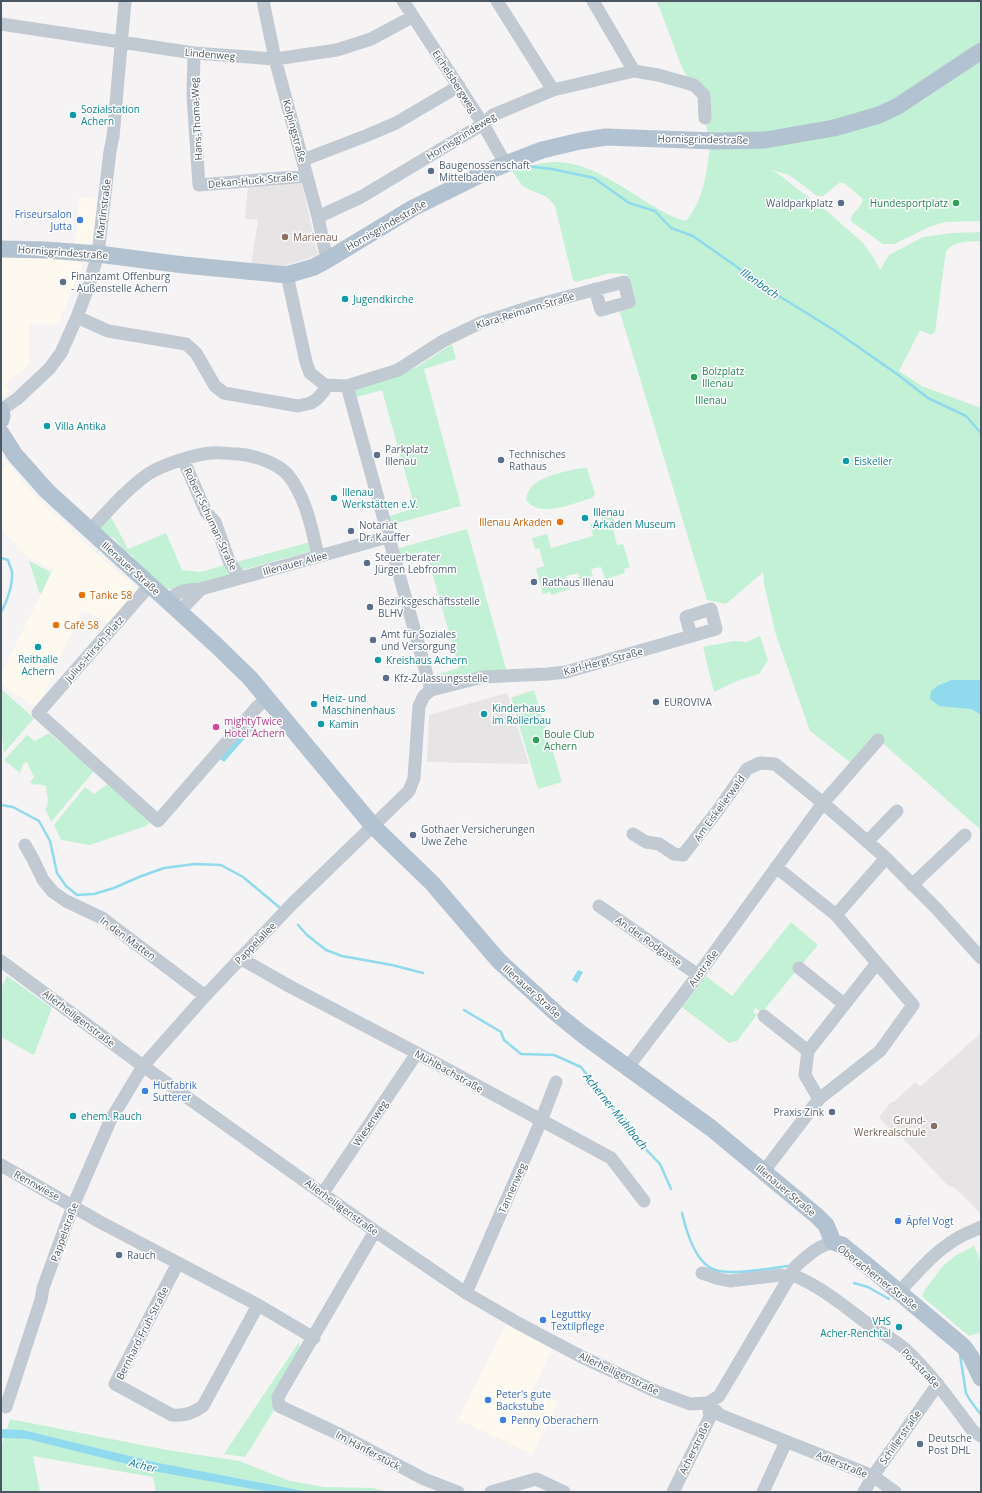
<svg xmlns="http://www.w3.org/2000/svg" width="982" height="1493" font-family="'Open Sans',sans-serif">
<style>
.commercial{fill:#fdf9ef}
.education{fill:#e6e4e5}
.green{fill:#c3f1d5}
.water{fill:#90daee}
.lines{fill:none;stroke-linecap:round;stroke-linejoin:round}
.stream{stroke:#90daee;stroke-width:2.5}
.minor{stroke:#c1cad2;stroke-width:13}
.major{stroke:#b3c2d1;stroke-width:17}
.culture-dot{fill:#0f9aa8;stroke:#fff;stroke-width:1.5}
.service-dot{fill:#5c6f8a;stroke:#fff;stroke-width:1.5}
.leisure-dot{fill:#2e9e5b;stroke:#fff;stroke-width:1.5}
.shop-dot{fill:#3f7fe0;stroke:#fff;stroke-width:1.5}
.education-dot{fill:#8d6e63;stroke:#fff;stroke-width:1.5}
.food-dot{fill:#e8710a;stroke:#fff;stroke-width:1.5}
.hotel-dot{fill:#d1479c;stroke:#fff;stroke-width:1.5}
.labels{text-anchor:middle;dominant-baseline:central;stroke-width:3;stroke-linejoin:round;paint-order:stroke}
.street-label{font-size:10px;fill:#4a5661;stroke:#fff}
.culture-label{font-size:10px;fill:#0d838f;stroke:#fff;text-anchor:start}
.service-label{font-size:10px;fill:#4e5e75;stroke:#fff;text-anchor:start}
.leisure-label{font-size:10px;fill:#27864d;stroke:#fff;text-anchor:start}
.shop-label{font-size:10px;fill:#366cbe;stroke:#fff;text-anchor:start}
.education-label{font-size:10px;fill:#785e54;stroke:#fff;text-anchor:start}
.park-label{font-size:10px;fill:#17864f;stroke:#fff}
.food-label{font-size:10px;fill:#c56008;stroke:#fff;text-anchor:start}
.hotel-label{font-size:10px;fill:#b23c85;stroke:#fff;text-anchor:start}
.water-label{font-size:11px;font-style:italic;fill:#0c7c9b;stroke:#fff}
</style>
<rect width="100%" height="100%" fill="#f5f3f3"/>
<path class="commercial" d="M79 197 97 198 93 242 87 243 86 258 58 324 29 323V364L5 385 10 391 1 397V256L75 245Z
M9 464 24 484 81 540 140 592 112 624 82 610 37 708 1 684V674L54 569 28 557 1 529V470Z
M506 1324 552 1349 533 1390 558 1402 532 1454 458 1419Z"/>
<path class="education" d="M301 180 318 255 284 266 251 265 258 220 245 219 248 185Z
M507 693 529 764 427 762 429 715Z
M981 1033V1214L954 1187 948 1186 900 1135 897 1138 879 1117 891 1102H894L914 1083H917L920 1087Z"/>
<path class="green" d="M656 1H981V44L911 90 873 109 844 121 772 134 707 133 705 92 687 76 682 68 660 9Z
M981 60V221L945 222 929 227 894 244H883L852 222 851 217 862 203 863 199 844 183H839L823 196H817L789 175 771 170 777 173 829 213 862 242 872 255 880 270 889 255 923 237 953 233 981 232V241C968 242 956 240 946 251L935 332 931 335 920 330 899 371 922 386 981 408V680H951L939 685 957 707 971 709 981 715V830L879 740 855 766 810 731 776 635 764 584 763 572 726 604 707 600 619 309 635 304 627 274 610 273 576 282 573 280 555 206 547 197 528 189 522 185 512 171V170C527 166 542 162 557 162 586 162 620 185 643 200 657 208 670 217 686 221 704 200 707 172 710 145L833 136Z
M452 344 456 359 424 369 461 506 390 525 387 517 415 508 382 390 354 398 353 391 391 378 417 367Z
M581 468H587L595 494 592 498C573 503 540 519 526 500 528 476 562 473 581 468Z
M607 510 609 516 612 515 616 527 613 528 617 545 623 544 630 567 624 569 625 573 605 579 601 567 591 569 593 576 579 580 578 573 566 576 570 589 551 595 550 592 543 594 536 569 544 566 539 548 535 549 532 538 547 534 551 548 593 536 590 524 602 520 600 512Z
M111 517 128 549 166 533 182 570 201 572 227 564 231 576C215 580 179 593 164 588L131 560 134 557 123 549 114 538 94 529Z
M467 529 507 672 434 683 432 676 459 668 426 551 399 558 396 549Z
M314 541 312 551 242 570 237 562Z
M29 561 51 572 41 594 39 592Z
M760 636 768 660 759 674 737 681 714 692 703 647 734 641 746 642Z
M1 689 34 718 4 753 1 726Z
M534 690 562 782 538 789 511 698Z
M49 733 94 771 51 822 45 808 47 807 48 801 46 786 39 784 34 785 30 782 34 777 27 762 23 764 20 773 4 760 27 735 35 741Z
M108 784 151 822 146 826 90 845 61 840 54 825 85 787 94 794Z
M791 922 818 945 762 1012 755 1008 753 1012 757 1015 737 1041 729 1043 682 1007 706 976 732 996Z
M7 976 52 1008 34 1055 1 1037V988Z
M974 1246 981 1262V1332L969 1336 925 1299 923 1296 924 1291 942 1267 955 1256Z
M299 1342 300 1349 275 1409 245 1457 224 1454Z
M10 1419 167 1450 239 1461 290 1481 324 1487 373 1488 386 1492H309L159 1463 23 1430 7 1429Z
M4 1438 27 1439 158 1472 269 1492H156L153 1477 33 1456 40 1492H1V1446Z"/>
<path class="water" d="M951 680H981V715L971 709 939 706 930 699 931 691 939 685Z
M250 725 254 728 224 762 220 759Z
M578 970 583 972 577 983 572 980Z
M1 1429 23 1430 159 1463 309 1492H269L158 1472 27 1439 1 1438Z"/>
<g class="lines">
<path class="stream" d="M525 166 552 169 594 178 629 203 655 211 671 228 693 236 774 293 834 330 897 374 928 398 966 416 981 433
M1 558 8 560C9 564 11 568 12 572 13 584 7 602 1 612
M1 805 13 807 39 821 50 841 57 873 66 886 77 895 94 894 114 888 139 877 164 868 195 864 221 865 243 877 279 907
M298 925 307 935 326 950 342 956 392 965 423 973
M464 1010 501 1032 504 1040 521 1054 554 1055 581 1067 635 1138 660 1164 671 1189
M682 1213C686 1230 694 1257 709 1267 725 1278 769 1268 788 1266
M854 1283 868 1287 889 1299
M960 1355 966 1393 970 1400 981 1415"/>
<path class="minor" d="M263 1 275 59 318 217 327 260
M403 1 483 124 505 163
M497 1 553 90
M593 1 634 71
M1 24 194 53 275 59 337 50 371 39 412 17
M194 53 193 96 199 185 306 176
M303 160 368 135 396 123 459 86
M318 217 361 197 483 124 493 115 553 90 634 71 658 75 694 85 704 95 705 118
M287 275 306 362 310 373 325 385 347 386 398 370 443 341 480 323 540 304 624 282 629 302 601 310 595 289
M77 317 108 331 186 344 196 353 215 386 224 393 298 406 311 403 317 399 324 391 325 385
M347 386 431 690
M1 410 17 399 49 369 61 353 77 317 89 285 98 254 110 151 113 137 125 1
M183 459 206 512 215 522 229 561 240 578
M89 531C108 511 126 490 148 474 162 465 195 454 211 453 220 452 230 454 238 454 253 455 278 463 288 475 306 497 312 529 318 556
M150 585 38 713 158 821 225 744 257 707 268 698
M167 601C179 591 186 589 201 589L388 537
M179 612 201 589
M633 834 646 842 659 844 674 854 683 855 718 810 747 769 760 763 775 764 823 803 886 858 936 908 981 958
M867 842 897 811
M25 845 33 859 43 880 53 892 66 901 102 918 205 996
M912 885 965 835
M599 906 698 975
M836 915 886 858
M240 958 289 986 417 1053 611 1158 644 1201
M1 961 143 1066 375 1231 466 1293 516 1322 580 1356 655 1391 690 1404 708 1403 719 1396 796 1266C807 1256 818 1246 833 1242
M799 968 844 1004
M764 1016 808 1051 805 1075 819 1099 880 1051 913 1005 836 915 776 867
M808 1051 877 963
M628 1067 698 975 823 803 878 740
M1 1165 100 1222 258 1305 314 1338
M764 1171 819 1099
M323 1193 417 1053
M375 1231 278 1397 279 1406 341 1435 424 1479 458 1492
M178 1263 115 1384 172 1415C185 1416 193 1413 203 1406L258 1305
M702 1273 720 1279 730 1281 781 1275 787 1279
M790 1274C816 1284 838 1301 860 1318 874 1329 891 1337 905 1349 931 1373 952 1403 973 1431L981 1436
M899 1292C917 1273 933 1253 956 1239 964 1234 973 1231 981 1227
M466 1293 541 1121 556 1082
M708 1403 720 1415 873 1476 895 1492
M6 1407 41 1300 43 1288 73 1206 110 1121 143 1066 205 996 291 905 409 791 414 778 419 706 424 696 431 690 483 677 548 674 566 672 716 629 711 609 686 617 691 636
M491 1492 536 1479 564 1492
M673 1492 710 1417 708 1403
M763 1492 786 1442
M864 1492 873 1476 938 1384"/>
<path class="major" d="M1 249 46 250 98 254 184 265 287 275 314 267 327 260 413 208 490 170 542 150 580 141 606 137 715 141 765 140 834 128 879 115 898 106 981 51
M1 410 2 416 1 420
M1 433 15 455 47 491 216 645 250 678 373 826 432 883 499 961 557 1014 583 1035 711 1128 817 1216 826 1225 833 1242 842 1245 868 1266 964 1347 971 1357 981 1378"/>
</g>
<g class="culture-dot">
<circle cx="73" cy="115" r="4"/>
<circle cx="345" cy="299" r="4"/>
<circle cx="47" cy="426" r="4"/>
<circle cx="846" cy="461" r="4"/>
<circle cx="334" cy="498" r="4"/>
<circle cx="585" cy="518" r="4"/>
<circle cx="38" cy="647" r="4"/>
<circle cx="378" cy="660" r="4"/>
<circle cx="314" cy="704" r="4"/>
<circle cx="484" cy="714" r="4"/>
<circle cx="321" cy="724" r="4"/>
<circle cx="73" cy="1116" r="4"/>
<circle cx="899" cy="1327" r="4"/>
</g>
<g class="service-dot">
<circle cx="431" cy="171" r="4"/>
<circle cx="841" cy="203" r="4"/>
<circle cx="63" cy="282" r="4"/>
<circle cx="377" cy="455" r="4"/>
<circle cx="501" cy="460" r="4"/>
<circle cx="351" cy="531" r="4"/>
<circle cx="367" cy="563" r="4"/>
<circle cx="534" cy="582" r="4"/>
<circle cx="370" cy="607" r="4"/>
<circle cx="373" cy="640" r="4"/>
<circle cx="386" cy="678" r="4"/>
<circle cx="656" cy="702" r="4"/>
<circle cx="413" cy="835" r="4"/>
<circle cx="832" cy="1112" r="4"/>
<circle cx="119" cy="1255" r="4"/>
<circle cx="920" cy="1444" r="4"/>
</g>
<g class="leisure-dot">
<circle cx="956" cy="203" r="4"/>
<circle cx="694" cy="377" r="4"/>
<circle cx="536" cy="740" r="4"/>
</g>
<g class="shop-dot">
<circle cx="80" cy="220" r="4"/>
<circle cx="145" cy="1091" r="4"/>
<circle cx="898" cy="1221" r="4"/>
<circle cx="543" cy="1320" r="4"/>
<circle cx="488" cy="1400" r="4"/>
<circle cx="503" cy="1420" r="4"/>
</g>
<g class="education-dot">
<circle cx="285" cy="237" r="4"/>
<circle cx="934" cy="1126" r="4"/>
</g>
<g class="food-dot">
<circle cx="560" cy="522" r="4"/>
<circle cx="82" cy="595" r="4"/>
<circle cx="56" cy="625" r="4"/>
</g>
<circle class="hotel-dot" cx="216" cy="727" r="4"/>
<g class="labels">
<g class="street-label">
<text transform="translate(210 54) rotate(5)">Lindenweg</text>
<text transform="translate(455 81) rotate(57)">Eichelsbergweg</text>
<text transform="translate(196 119) rotate(-93)">Hans-Thoma-Weg</text>
<text transform="translate(295 131) rotate(75)">Kolpingstraße</text>
<text transform="translate(461 136) rotate(-32)">Hornisgrindeweg</text>
<text transform="translate(703 139) rotate(1)">Hornisgrindestraße</text>
<text transform="translate(253 180) rotate(-5)">Dekan-Huck-Straße</text>
<text transform="translate(103 209) rotate(-83)">Martinstraße</text>
<text transform="translate(386 225) rotate(-30)">Hornisgrindestraße</text>
<text transform="translate(63 252) rotate(4)">Hornisgrindestraße</text>
<text transform="translate(525 310) rotate(-17)">Klara-Reimann-Straße</text>
<text transform="translate(211 519) rotate(65)">Robert-Schuman-Straße</text>
<text transform="translate(295 563) rotate(-15)">Illenauer Allee</text>
<text transform="translate(131 568) rotate(42)">Illenauer Straße</text>
<text transform="translate(94 649) rotate(-49)">Julius-Hirsch-Platz</text>
<text transform="translate(603 661) rotate(-15)">Karl-Hergt-Straße</text>
<text transform="translate(719 808) rotate(-54)">Am Eiskellerwald</text>
<text transform="translate(128 938) rotate(36)">In den Matten</text>
<text transform="translate(649 941) rotate(35)">An der Rodgasse</text>
<text transform="translate(255 943) rotate(-46)">Pappelallee</text>
<text transform="translate(703 968) rotate(-54)">Austraße</text>
<text transform="translate(532 991) rotate(42)">Illenauer Straße</text>
<text transform="translate(79 1018) rotate(37)">Allerheiligenstraße</text>
<text transform="translate(449 1071) rotate(29)">Mühlbachstraße</text>
<text transform="translate(370 1123) rotate(-56)">Wiesenweg</text>
<text transform="translate(37 1185) rotate(29)">Rennwiese</text>
<text transform="translate(512 1188) rotate(-66)">Tannenweg</text>
<text transform="translate(786 1190) rotate(40)">Illenauer Straße</text>
<text transform="translate(342 1207) rotate(36)">Allerheiligenstraße</text>
<text transform="translate(64 1232) rotate(-70)">Pappelstraße</text>
<text transform="translate(878 1277) rotate(38)">Oberacherner Straße</text>
<text transform="translate(142 1333) rotate(-63)">Bernhard-Früh-Straße</text>
<text transform="translate(921 1368) rotate(46)">Poststraße</text>
<text transform="translate(619 1373) rotate(25)">Allerheiligenstraße</text>
<text transform="translate(900 1437) rotate(-55)">Schillerstraße</text>
<text transform="translate(694 1448) rotate(-64)">Acherstraße</text>
<text transform="translate(368 1450) rotate(28)">Im Hänferstück</text>
<text transform="translate(842 1464) rotate(22)">Adlerstraße</text>
</g>
<g class="culture-label">
<text x="81" y="109">Sozialstation<tspan x="81" dy="12">Achern</tspan></text>
<text x="353" y="299">Jugendkirche</text>
<text x="55" y="426">Villa Antika</text>
<text x="854" y="461">Eiskeller</text>
<text x="342" y="492">Illenau<tspan x="342" dy="12">Werkstätten e.V.</tspan></text>
<text x="593" y="512">Illenau<tspan x="593" dy="12">Arkaden Museum</tspan></text>
<text x="38" y="659" text-anchor="middle">Reithalle<tspan x="38" dy="12">Achern</tspan></text>
<text x="386" y="660">Kreishaus Achern</text>
<text x="322" y="698">Heiz- und<tspan x="322" dy="12">Maschinenhaus</tspan></text>
<text x="492" y="708">Kinderhaus<tspan x="492" dy="12">im Rollerbau</tspan></text>
<text x="329" y="724">Kamin</text>
<text x="81" y="1116">ehem. Rauch</text>
<text x="891" y="1321" text-anchor="end">VHS<tspan x="891" dy="12">Acher-Renchtal</tspan></text>
</g>
<g class="service-label">
<text x="439" y="165">Baugenossenschaft<tspan x="439" dy="12">Mittelbaden</tspan></text>
<text x="833" y="203" text-anchor="end">Waldparkplatz</text>
<text x="71" y="276">Finanzamt Offenburg<tspan x="71" dy="12">- Außenstelle Achern</tspan></text>
<text x="385" y="449">Parkplatz<tspan x="385" dy="12">Illenau</tspan></text>
<text x="509" y="454">Technisches<tspan x="509" dy="12">Rathaus</tspan></text>
<text x="359" y="525">Notariat<tspan x="359" dy="12">Dr. Kauffer</tspan></text>
<text x="375" y="557">Steuerberater<tspan x="375" dy="12">Jürgen Lebfromm</tspan></text>
<text x="542" y="582">Rathaus Illenau</text>
<text x="378" y="601">Bezirksgeschäftsstelle<tspan x="378" dy="12">BLHV</tspan></text>
<text x="381" y="634">Amt für Soziales<tspan x="381" dy="12">und Versorgung</tspan></text>
<text x="394" y="678">Kfz-Zulassungsstelle</text>
<text x="664" y="702">EUROVIVA</text>
<text x="421" y="829">Gothaer Versicherungen<tspan x="421" dy="12">Uwe Zehe</tspan></text>
<text x="824" y="1112" text-anchor="end">Praxis Zink</text>
<text x="127" y="1255">Rauch</text>
<text x="928" y="1438">Deutsche<tspan x="928" dy="12">Post DHL</tspan></text>
</g>
<g class="leisure-label">
<text x="948" y="203" text-anchor="end">Hundesportplatz</text>
<text x="702" y="371">Bolzplatz<tspan x="702" dy="12">Illenau</tspan></text>
<text x="544" y="734">Boule Club<tspan x="544" dy="12">Achern</tspan></text>
</g>
<g class="shop-label">
<text x="72" y="214" text-anchor="end">Friseursalon<tspan x="72" dy="12">Jutta</tspan></text>
<text x="153" y="1085">Hutfabrik<tspan x="153" dy="12">Sutterer</tspan></text>
<text x="906" y="1221">Äpfel Vogt</text>
<text x="551" y="1314">Leguttky<tspan x="551" dy="12">Textilpflege</tspan></text>
<text x="496" y="1394">Peter's gute<tspan x="496" dy="12">Backstube</tspan></text>
<text x="511" y="1420">Penny Oberachern</text>
</g>
<g class="education-label">
<text x="293" y="237">Marienau</text>
<text x="926" y="1120" text-anchor="end">Grund-<tspan x="926" dy="12">Werkrealschule</tspan></text>
</g>
<g class="park-label">
<text x="711" y="400">Illenau</text>
</g>
<g class="food-label">
<text x="552" y="522" text-anchor="end">Illenau Arkaden</text>
<text x="90" y="595">Tanke 58</text>
<text x="64" y="625">Café 58</text>
</g>
<g class="hotel-label">
<text x="224" y="721">mightyTwice<tspan x="224" dy="12">Hotel Achern</tspan></text>
</g>
<g class="water-label">
<text transform="translate(760 283) rotate(35)">Illenbach</text>
<text transform="translate(616 1111) rotate(51)">Acherner Mühlbach</text>
<text transform="translate(143 1465) rotate(14)">Acher</text>
</g>
</g>
<rect width="982" height="1493" fill="none" stroke="#4a5661" stroke-width="4"/>
</svg>
